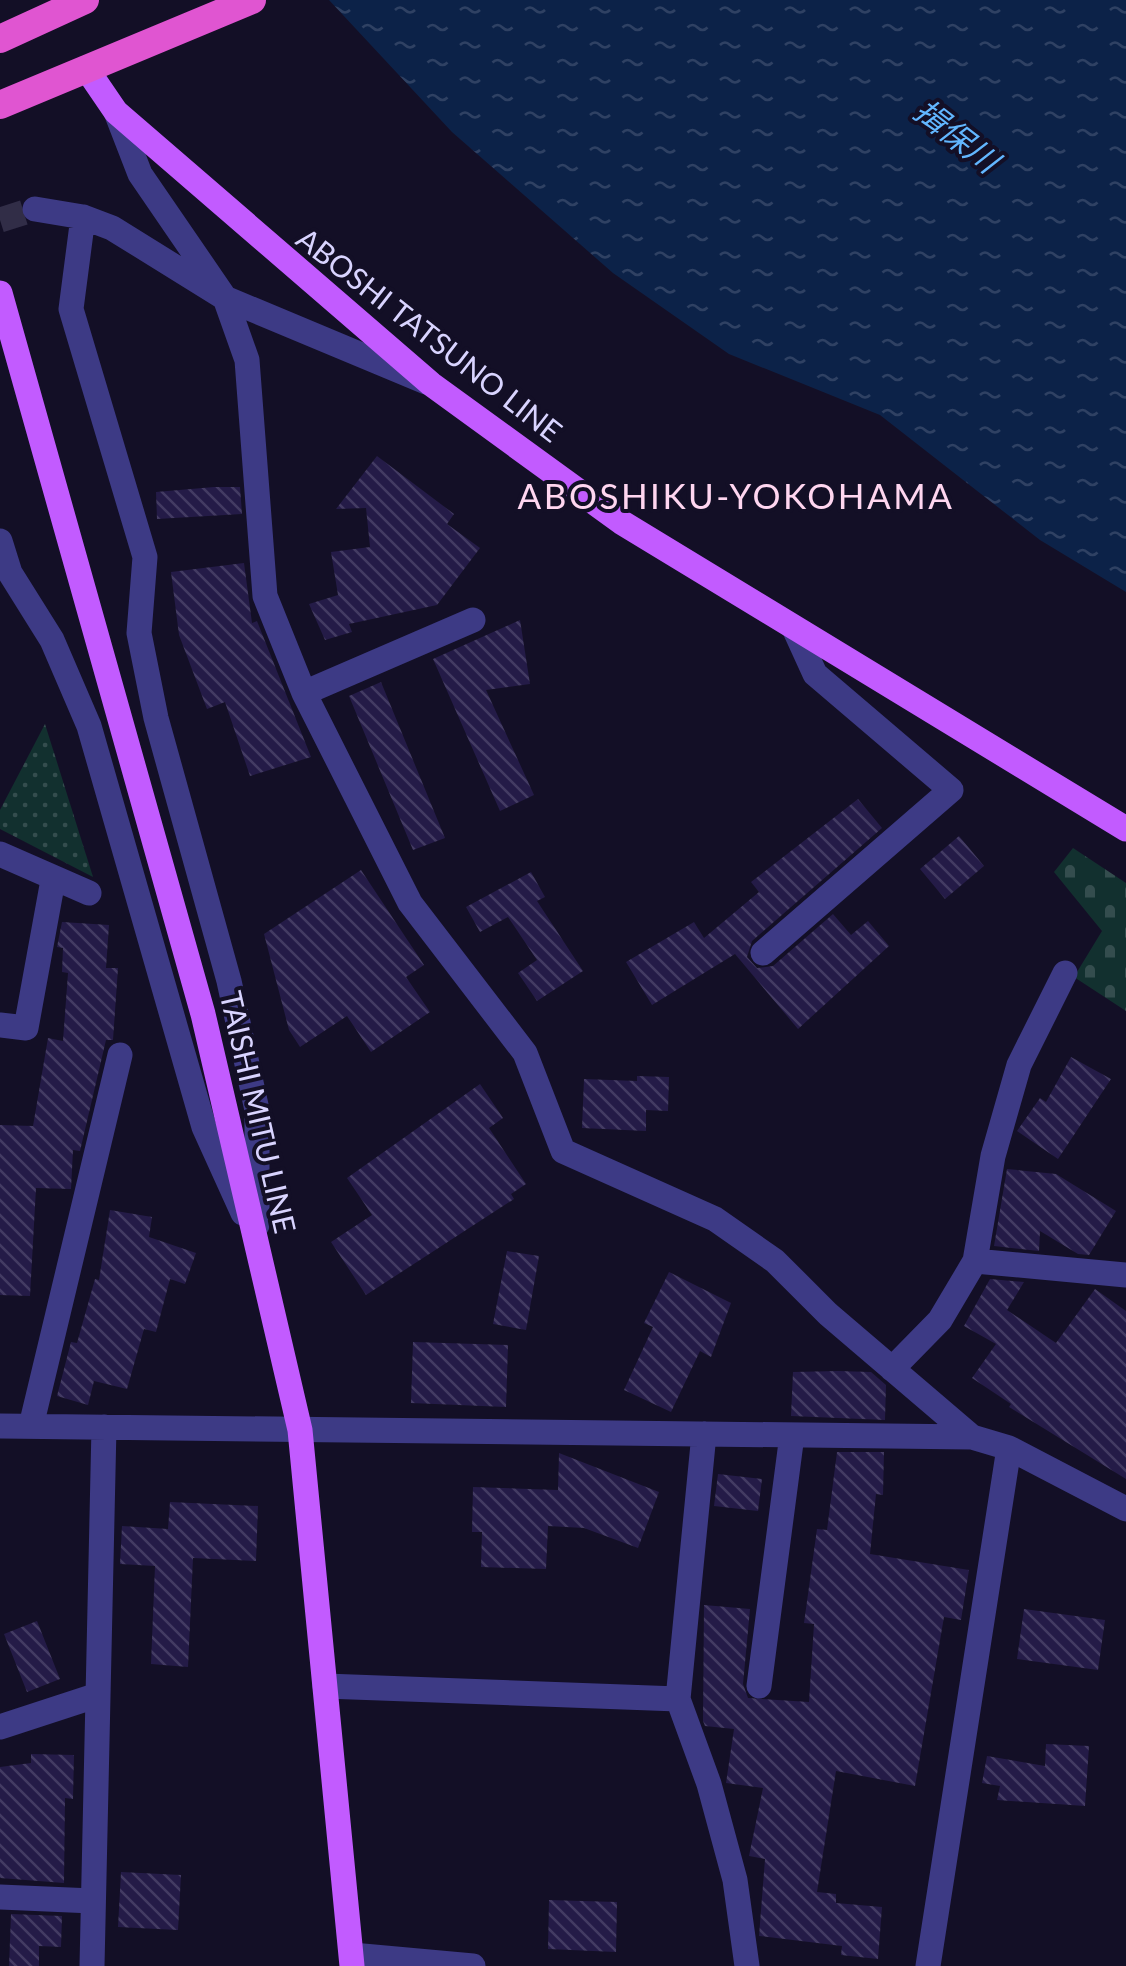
<svg xmlns="http://www.w3.org/2000/svg" width="1126" height="1966" font-family="Lato,'Noto Sans JP',sans-serif">
<style>
.green{fill:url(#green-dots)}
.cemetery{fill:url(#cemetery-stones)}
.water{fill:url(#water-ripples)}
.building{fill:url(#building-back-hatch)}
.lines{fill:none;stroke-linecap:round;stroke-linejoin:round}
.minor-tunnel{stroke:#312d47;stroke-width:25;stroke-dasharray:25 12;stroke-linecap:butt}
.minor{stroke:#3d3a85;stroke-width:25}
.primary{stroke:#c25bff;stroke-width:25}
.trunk{stroke:#e055d1;stroke-width:28}
.labels{text-anchor:middle;dominant-baseline:central;stroke-width:8;stroke-linejoin:round;paint-order:stroke}
.street-label{font-size:30px;fill:#d9d4ff;stroke:#130f26}
.water-label{font-size:32px;font-style:italic;fill:#62b6ff;stroke:#130f26}
.quarter-label{font-size:35px;letter-spacing:2.5px;fill:#ffd6f0;stroke:#130f26}
</style>
<defs>
<pattern id="green-dots" width="8" height="8" patternUnits="userSpaceOnUse" patternTransform="scale(2.5)"><rect width="8" height="8" fill="#12302f"/><path d="M2 2h.1M6 6h.1" fill="none" stroke="#344d4e" stroke-width="1.8" stroke-linecap="round"/></pattern>
<pattern id="cemetery-stones" width="16" height="16" patternUnits="userSpaceOnUse" patternTransform="scale(2.5)"><rect width="16" height="16" fill="#12302f"/><path d="M2 7V4a2 2 0 0 1 4 0v3zM10 15v-3a2 2 0 0 1 4 0v3z" fill="#344d4e"/></pattern>
<pattern id="water-ripples" width="26" height="14" patternUnits="userSpaceOnUse" patternTransform="scale(2.5)"><rect width="26" height="14" fill="#0c2248"/><path d="M2 4q2-2 4 0t4 0M15 11q2-2 4 0t4 0" fill="none" stroke="#2f4163"/></pattern>
<pattern id="building-back-hatch" width="6" height="6" patternUnits="userSpaceOnUse" patternTransform="scale(2.5)"><rect width="6" height="6" fill="#241b47"/><path d="M-1 5l2 2M0 0l6 6M5-1l2 2" fill="none" stroke="#433b63"/></pattern>
</defs>
<rect width="100%" height="100%" fill="#130f26"/>
<path class="green" d="M45 724 93 877 0 829V810Z"/>
<path class="cemetery" d="M1073 848 1126 883V1011L1074 977 1102 931 1054 872Z"/>
<path class="water" d="M329 0H1126V592L1040 540 880 415 729 354 613 273 452 132Z"/>
<path class="building" d="M377 456 454 514 447 524 480 548 437 605 349 624 352 632 325 640 309 604 338 595 331 552 370 547 366 508 336 509Z
M214 487H240L242 514 157 519 156 492Z
M244 563 252 623 257 621 311 757 250 776 225 702 207 709 179 635 171 572Z
M520 620 530 684 486 690 534 795 500 811 433 659Z
M381 682 445 838 413 850 349 696Z
M858 799 882 828 752 941 747 957 757 968 773 966 833 914 851 935 868 921 889 946 798 1029 735 954 652 1005 626 962 694 922 704 938 759 892 751 882Z
M959 836 984 866 945 899 920 869Z
M361 870 424 965 406 977 430 1012 371 1052 347 1016 300 1047 289 1030 264 934Z
M531 872 545 897 537 901 583 971 537 1001 518 973 537 960 508 917 480 932 466 907Z
M62 922 109 925 106 968H118L113 1040H106L80 1151 73 1150 71 1189 36 1188 30 1296 0 1295V1125L33 1126 48 1038 63 1041 68 973 62 972 63 948 57 947Z
M1071 1057 1111 1079 1058 1159 1017 1131 1040 1098 1046 1102Z
M637 1076 669 1077 668 1111 646 1110V1131L582 1128 584 1079 637 1081Z
M480 1084 503 1118 489 1128 526 1184 511 1194 514 1199 366 1295 331 1242 372 1215 347 1178Z
M1007 1169 1056 1174 1116 1211 1089 1255 1078 1254 1040 1231 1039 1251 994 1246Z
M110 1210 152 1217 149 1237 196 1253 185 1284 170 1279 156 1332 144 1329 127 1389 94 1381 88 1405 57 1396 71 1342 77 1343 95 1279 99 1280Z
M507 1251 539 1256 526 1330 493 1324Z
M669 1272 731 1303 711 1357 700 1351 671 1412 624 1390 653 1327 644 1323Z
M990 1279 1024 1282 1007 1310 1056 1343 1095 1289 1126 1311V1479L1009 1407 1011 1404 972 1378 996 1344 964 1326Z
M413 1342 508 1345 506 1407 411 1403Z
M838 1371 871 1372 886 1385 885 1420 791 1416 793 1372Z
M837 1452H884L883 1495 876 1494 870 1554 969 1570 961 1620 944 1617 915 1786 836 1771 817 1892 836 1894V1903L882 1907 878 1959 841 1955 842 1946 759 1936 765 1859 749 1856 763 1788 726 1783 734 1729 705 1726 703 1721 704 1605 750 1609 743 1684 748 1698 809 1702 814 1624 804 1623 817 1529 827 1530Z
M559 1453 659 1492 638 1548 584 1528 548 1526 546 1569 481 1567 482 1532H472L473 1487 558 1490Z
M718 1474 762 1479 758 1511 714 1506Z
M170 1502 258 1506 256 1561 193 1558 188 1667 151 1664 155 1566 120 1564 122 1526 168 1529Z
M1024 1609 1105 1620 1098 1670 1017 1659Z
M37 1621 60 1679 27 1692 4 1634Z
M1046 1744 1089 1746 1085 1806 997 1800 1000 1786 982 1783 987 1756 1045 1766Z
M31 1754 74 1755 73 1799 65 1798 64 1883 0 1878V1767L31 1763Z
M121 1872 181 1875 178 1930 118 1927Z
M549 1900 617 1902 616 1952 548 1949Z
M11 1914 62 1916 61 1947 39 1946V1966H9Z"/>
<g class="lines">
<path class="minor-tunnel" d="M0 220 35 209"/>
<path class="minor" d="M116 112 140 174 225 298 247 360 265 596 304 693 410 903 525 1053 563 1151 715 1219 775 1261 828 1314 972 1437
M35 209 83 217 112 228 225 298 426 382
M83 217 71 309 145 557 139 633 156 718 229 981 257 1110V1225
M0 541 10 573 52 640 89 726 204 1127 243 1213
M304 693 473 620
M0 854 89 893
M763 953 951 790 815 674 794 628
M0 1025 26 1028 53 880
M975 1261 1126 1275
M892 1369 940 1320 975 1261 993 1156 1019 1065 1065 973
M0 1426 972 1437 1009 1448 1126 1509
M31 1426 120 1055
M704 1434 678 1699 709 1784 735 1880 747 1966
M325 1686 678 1699
M759 1686 792 1435
M0 1727 98 1695
M0 1897 93 1901
M352 1955 473 1966
M92 1966 104 1427
M928 1966 1009 1448"/>
<path class="primary" d="M86 68 116 112 431 384 621 522 1126 829
M0 293 203 1014 300 1430 352 1966"/>
<path class="trunk" d="M0 39 85 0
M0 105 252 0"/>
</g>
<g class="labels">
<g class="street-label">
<text transform="translate(430 334) rotate(38)">ABOSHI TATSUNO LINE</text>
<text transform="translate(259 1112) rotate(77)">TAISHI MITU LINE</text>
</g>
<g class="water-label">
<text transform="translate(957 135) rotate(38)">揖保川</text>
</g>
<g class="quarter-label">
<text x="736" y="495">ABOSHIKU-YOKOHAMA</text>
</g>
</g>
</svg>
